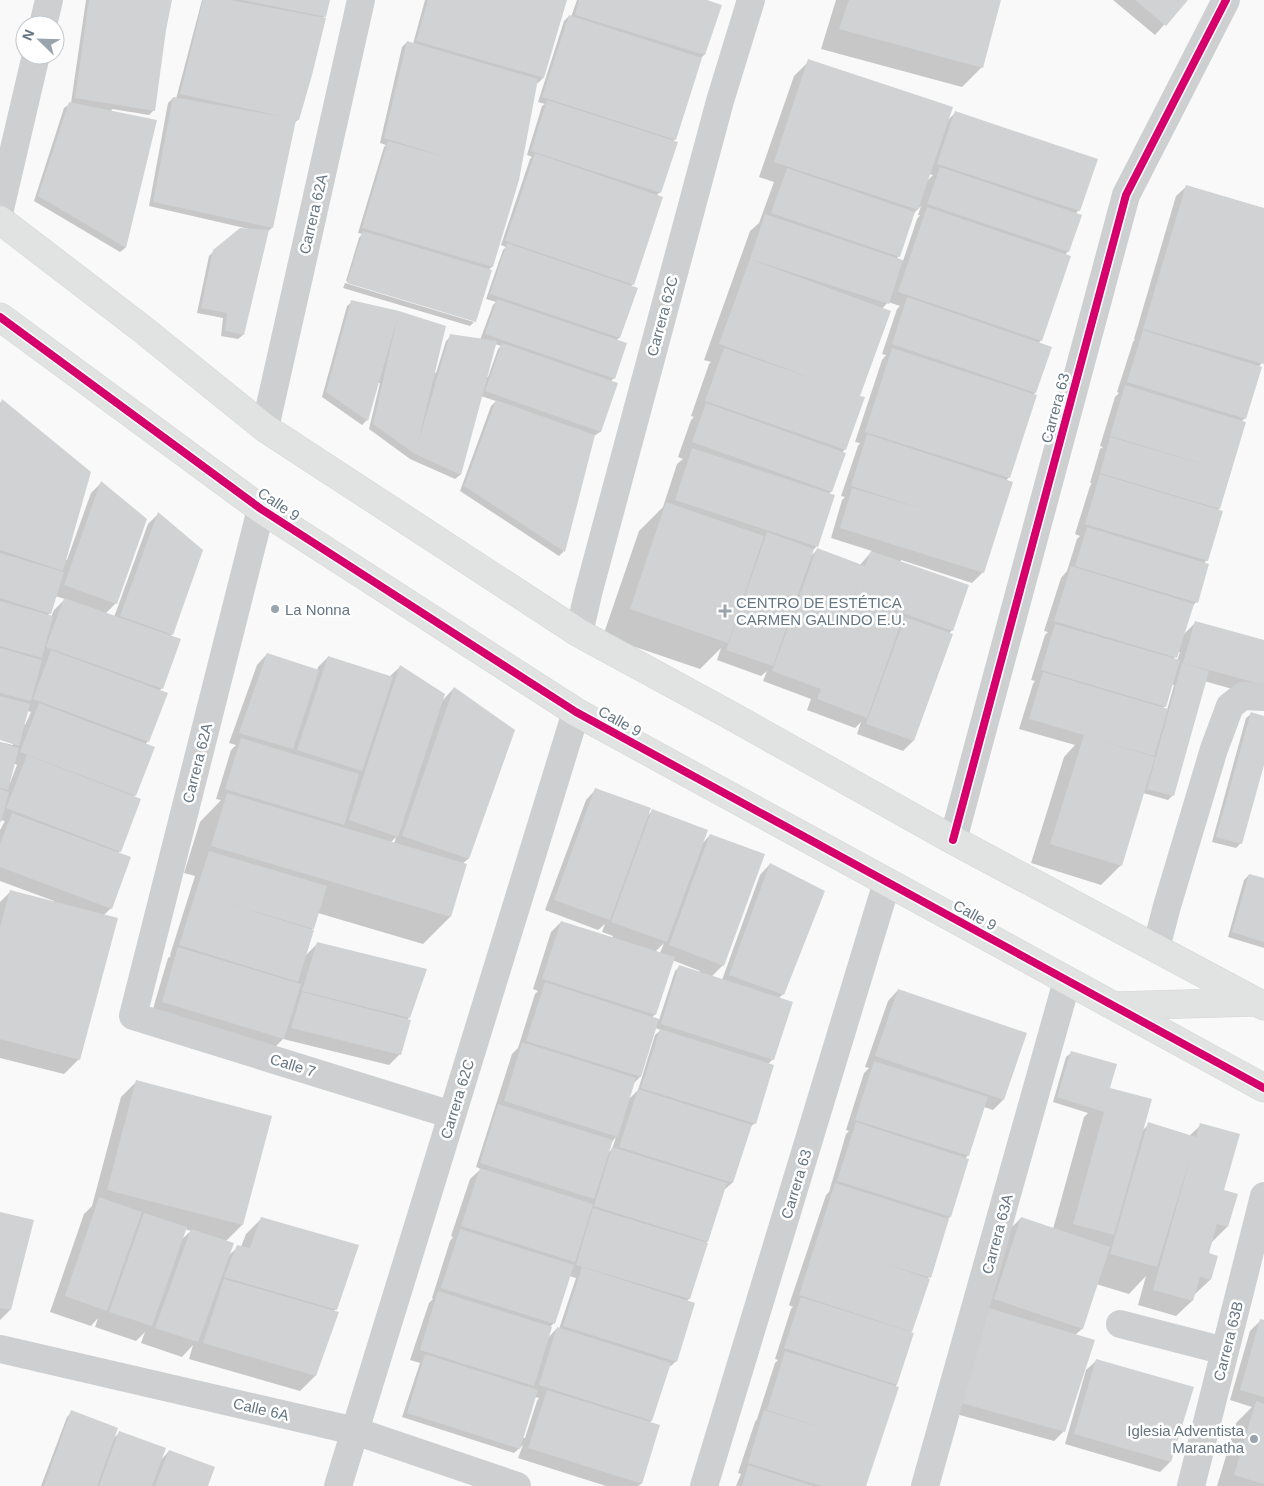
<svg xmlns="http://www.w3.org/2000/svg" width="1264" height="1486" font-family="Helvetica,sans-serif">
<style>
.shadow{fill:#0003;fill-rule:evenodd}
.building{fill:#d0d2d3}
.lines{fill:none;stroke-linecap:round;stroke-linejoin:round}
.major-casing{stroke:#d5d6d7;stroke-width:29}
.minor{stroke:#cecfd0;stroke-width:28}
.major{stroke:#e1e2e2;stroke-width:28}
.cycleway-casing{stroke:#fff;stroke-width:11}
.cycleway{stroke:#d6006c;stroke-width:8}
.poi-dot{fill:#99a4ac;stroke:#fff;stroke-width:2}
.labels{text-anchor:middle;dominant-baseline:central;stroke-width:5;stroke-linejoin:round;paint-order:stroke}
.street-label{font-size:15px;fill:#657683;stroke:#fff}
.poi-label{font-size:15px;fill:#657683;stroke:#fff;text-anchor:start}
</style>
<rect width="100%" height="100%" fill="#f9f9f9"/>
<path class="shadow" d="M86 0H171L165 30 154 110 149 115 112 109 111 112 155 121 125 248 120 252 34 201 64 108 71 103Z
M202 0H328L298 120 294 123 272 228 267 232 243 335 238 339 221 336 223 318 197 313 209 256 214 251 249 229 149 206 168 103 173 98 176 99Z
M425 0H566L543 78 538 83 536 82 517 179 492 267 488 270 474 322V320L346 281 359 238 362 234 358 233 384 147 386 145 380 143 402 47 407 42 413 44Z
M577 0H703L704 55 701 58 675 139 672 142 660 192 656 196 633 284 630 287 636 289 619 338 616 341 614 378 610 382 616 384 600 432 594 436 563 552 559 556 460 491 491 406 496 401 481 396 460 475 455 479 410 459 369 429 380 383H377L367 420 362 425 322 397 347 306 352 302 399 312 434 372 436 373 446 341 451 336 480 340 493 305 496 302 486 299 503 250 506 247 501 245 530 159 532 157 527 155 542 106 545 104 538 102 564 21 569 16 571 17ZM495 344 501 346 498 349 488 377H486Z
M836 0H1000L982 67 962 87 821 49Z
M1113 0H1186L1155 35Z
M809 61 947 121 955 113 1079 210 1075 214 1068 251 1065 255 1041 340 1039 343 1035 393 1033 395 1009 477 1006 481 982 573 972 583 901 560 900 563 952 630 949 634 952 635 913 741 903 751 857 734 861 722 855 728 807 710 811 699 763 681 767 671 761 676 717 660 721 648 700 669 603 636 639 531 663 507 677 464 683 459 678 457 691 420 694 417 691 416 709 364 711 362 704 360 750 231 759 223 774 182 759 177 794 76ZM929 174 933 175 926 182ZM921 206 918 215H920L917 219 903 261 896 259 899 256 913 214ZM888 302 900 306 897 309 882 354 886 355 882 360 855 442 860 443 858 446 841 496 845 497 842 500 831 538 872 551 860 565 817 550 809 558 811 552 816 547 833 496 828 494 831 492 844 454 842 453 845 449 882 309Z
M1187 186 1264 209V359L1259 367 1245 418 1241 422 1219 509 1217 511 1207 560 1204 563 1196 602 1192 607 1183 635 1196 622 1264 641V698L1204 681 1173 795 1168 800 1143 793 1121 865 1101 885 1031 863 1064 757 1075 745 1019 729 1033 684 1035 681 1031 680 1045 635 1048 632 1044 631 1061 578 1067 571 1077 539 1080 536 1075 534 1090 486 1092 483H1090L1100 449 1103 447 1100 446 1115 397 1119 393 1117 392 1133 342 1135 339H1134L1176 196ZM1177 652H1180L1177 661 1173 660ZM1171 684 1174 685 1167 710 1162 709 1165 706Z
M345 283 474 322 470 326 343 288Z
M2 401 65 559 67 560 91 493 101 483 116 603 105 614 114 617 148 524 158 514 172 634 170 637 162 688 159 691 148 741 145 745 135 795 133 798 120 851 117 854 111 908 103 916 79 1059 64 1074 0 1058V902L10 892 54 903V901L0 881V830L5 821 0 820V742L13 745V742L0 739V403ZM55 596 65 599 54 610 51 617 47 616 50 613ZM27 711 31 712 25 725 23 724ZM14 763 17 765 10 783 9 782Z
M267 654 317 671 318 667 328 657 389 677 400 667 442 701 454 688 514 731 468 859 462 864 450 917 423 944 318 913 313 928 311 931 305 956 318 943 409 1018 407 1020 409 1021 399 1055 389 1065 283 1039 273 1049 152 1012 168 958 171 956 170 955 195 876 184 873 200 822 221 800 216 799 231 750 236 745 229 743 257 665ZM396 837 394 844 390 843Z
M1251 714 1264 717V760L1241 843 1236 848 1212 842 1246 718Z
M596 789 646 817 652 811 702 844 710 835 723 965 711 977 722 980 760 875 770 864 783 994 779 998 773 1059 768 1064 755 1123 749 1128 732 1183 722 1192 707 1242 705 1244H706L689 1299 687 1301 676 1361 671 1366 669 1365 651 1421 649 1423 659 1426 641 1484 638 1486H606L518 1458 523 1445 514 1453 402 1417 420 1363 410 1360 429 1303 433 1299 432 1298 450 1241 453 1237 451 1236 470 1179 481 1169 476 1167 512 1054 518 1048 535 994 538 991 533 989 551 932 561 922 612 938 613 936 602 932 605 924 598 930 545 910 586 800ZM664 943 660 953 655 952ZM672 960 700 971 699 973 680 966 675 971 659 1020 652 1018 655 1014ZM655 1028 661 1030 655 1035 638 1090 628 1100 634 1083 640 1077ZM616 1137 612 1149 607 1154 611 1143ZM569 1276 576 1278 559 1329 557 1328 548 1338 549 1328 554 1323ZM535 1397 539 1398 537 1401 525 1438H522Z
M1249 875 1264 879V948L1228 937 1244 880Z
M898 990 1003 1100 993 1110 984 1107 968 1155 965 1159 950 1217 948 1219 911 1331 909 1333 912 1334 865 1486H736L741 1474 738 1473 755 1422 757 1419 775 1363 778 1360 775 1359 791 1309 793 1307 789 1305 826 1195 829 1192 846 1134 849 1131 846 1130 864 1073 869 1068 865 1067 888 1001Z
M1071 1053 1142 1131 1149 1124 1189 1136 1201 1125 1222 1191 1227 1227 1212 1242 1207 1254 1210 1280 1194 1295 1192 1301 1176 1316 1138 1305 1146 1276 1129 1294 1096 1284 1082 1329 1075 1335 1064 1431 1054 1441 945 1411 1006 1233 1021 1218 1053 1229 1084 1117 1088 1113 1053 1102 1066 1057Z
M137 1081 271 1117 242 1225 225 1242 227 1257 238 1247H241L246 1234 261 1219 336 1309 333 1312 315 1376 300 1391 189 1359 193 1345 182 1357 141 1343 145 1332 136 1341 95 1327 98 1318 91 1326 50 1312 84 1214 92 1206 121 1097ZM185 1229 191 1231 181 1240Z
M0 1214 10 1310 0 1320Z
M1261 1320 1264 1322V1486H1217L1236 1423 1252 1407 1230 1400 1250 1331Z
M1097 1360 1192 1388 1170 1462 1160 1472 1065 1444 1086 1370Z
M72 1412 112 1440 120 1432 161 1460 169 1451 207 1486H41L67 1417Z"/>
<path class="building" d="M89 0H172L166 30 155 111 75 98Z
M203 0H230L326 18 312 75 299 120H296L273 228 153 202 173 97 284 117 180 94Z
M243 0H330L326 17Z
M428 0H567L544 78 416 41Z
M579 0H707L722 5 705 55 575 15Z
M849 0H1001L983 68 839 29Z
M1135 0H1188L1166 26Z
M569 15 702 58 676 140 542 97Z
M407 41 538 79 519 180 493 267 362 228 388 141 445 157 384 138Z
M808 59 953 107 918 210 774 162Z
M547 100 678 142 661 193 531 151Z
M69 102 157 120 126 248 38 196Z
M955 111 1098 159 1080 211 937 164Z
M535 153 663 197 634 285 505 241Z
M940 167 1082 215 1069 252 927 204Z
M787 168 915 212 900 257 771 213Z
M1186 185 1264 208V364L1143 329Z
M927 207 1071 256 1042 341 898 292Z
M765 214 903 260 889 304 750 259Z
M240 228 269 230 244 335 225 331 227 313 201 308 213 250Z
M363 231 492 270 476 322 347 283Z
M507 243 638 288 620 338 490 294Z
M750 259 891 311 860 396 865 397 846 450 705 401 724 348 817 380 719 344Z
M907 297 1052 347 1036 393 892 344Z
M497 299 627 343 615 379 485 334Z
M351 300 399 311 446 326 418 443 450 334 497 341 461 475 415 454 373 424 397 319 368 421 326 392Z
M1143 330 1262 367 1246 419 1127 382Z
M502 343 618 383 601 432 485 391Z
M892 348 1037 395 1010 478 865 432Z
M1125 385 1246 422 1220 509 1100 473 1110 437 1220 469 1110 436Z
M2 399 91 472 63 571 0 550V406Z
M496 400 595 435 565 552 464 486Z
M706 403 846 453 832 492 692 442Z
M867 434 1013 482 984 573 840 528 852 488 926 510 851 486Z
M692 448 835 495 818 547 675 500Z
M1100 474 1223 511 1208 561 1085 524Z
M101 481 147 519 117 604 64 585Z
M666 502 764 536 728 643 630 609Z
M158 512 203 550 173 635 120 616Z
M1087 527 1209 564 1198 603 1075 566Z
M767 532 814 549 773 666 726 650Z
M817 548 865 566 871 551 969 585 953 631 855 596 857 589 853 597 904 615 867 718 817 699 821 689 772 671Z
M0 553 64 572 51 614 0 598Z
M1071 566 1194 604 1177 658 1054 621Z
M64 598 181 639 163 689 46 647Z
M0 601 53 616 42 658 0 646Z
M905 617 953 634 914 741 866 724Z
M1195 621 1264 640V685L1183 663Z
M1055 624 1180 660 1166 707 1041 670Z
M0 648 42 660 31 701 0 693Z
M51 650 168 693 149 742 33 699Z
M267 653 319 670 293 749 239 733Z
M328 656 393 677 362 771 297 750Z
M1182 663 1209 671 1174 796 1147 789Z
M400 665 445 694 398 837 349 820Z
M1043 672 1168 709 1154 756 1094 739 1155 757 1122 866 1050 844 1084 735 1029 719Z
M454 687 515 730 469 859 402 836Z
M0 696 30 704 19 746 0 740Z
M39 703 155 747 136 796 20 752Z
M1251 712 1264 716V765L1242 844 1216 837Z
M241 738 359 774 344 825 225 789Z
M0 742 19 748 8 790 0 788Z
M27 755 141 799 121 852 6 808Z
M595 788 651 808 610 920 554 900Z
M0 789 9 792 1 822H0Z
M227 793 467 864 451 917 211 846Z
M652 809 708 830 667 942 611 922Z
M12 813 131 857 112 909 0 867V844Z
M710 834 765 854 724 966 669 945Z
M209 851 327 886 314 929 209 898 314 930 298 982 179 945Z
M770 863 825 891 784 995 729 975Z
M1249 874 1264 878V942L1232 932Z
M10 890 118 918 80 1060 0 1039V927Z
M561 921 675 957 656 1015 542 979Z
M317 942 427 969 410 1018 302 991Z
M178 947 301 984 284 1039 162 1002Z
M679 965 793 1002 774 1060 661 1024Z
M545 982 659 1019 641 1077 526 1041Z
M898 989 1027 1033 1004 1100 875 1056Z
M302 992 411 1020 401 1055 291 1028Z
M660 1029 774 1065 756 1124 641 1088Z
M522 1042 636 1078 618 1137 504 1101Z
M1071 1051 1117 1064 1110 1088 1152 1099 1114 1235 1073 1224 1104 1112 1057 1097Z
M874 1061 988 1097 969 1156 855 1120Z
M136 1080 272 1116 243 1225 107 1190Z
M638 1089 752 1125 733 1183 619 1147Z
M498 1104 613 1140 594 1199 480 1163Z
M856 1122 969 1159 951 1217 837 1181Z
M1148 1122 1196 1137 1200 1123 1240 1134 1224 1190 1238 1194 1228 1227 1217 1224 1209 1253 1218 1256 1211 1280 1200 1277 1193 1301 1153 1290 1192 1152 1157 1267 1110 1254Z
M612 1147 727 1183 708 1242 594 1206Z
M480 1168 593 1204 575 1262 461 1226Z
M835 1183 949 1219 931 1278 886 1264 930 1279 912 1332 799 1295Z
M99 1197 142 1212 107 1311 65 1296Z
M593 1208 708 1243 690 1299 576 1265Z
M0 1212 34 1220 11 1310 0 1308Z
M144 1213 187 1227 152 1326 109 1312Z
M261 1217 359 1245 337 1310 224 1277 237 1245 250 1248Z
M1021 1217 1110 1247 1083 1329 994 1299Z
M191 1229 234 1243 198 1342 155 1328Z
M460 1229 574 1265 555 1324 441 1288Z
M582 1267 695 1303 677 1362 563 1326Z
M224 1279 339 1312 316 1376 203 1343Z
M438 1291 552 1327 534 1386 420 1350Z
M801 1297 914 1333 897 1385 784 1348Z
M989 1308 1095 1340 1065 1432 954 1401Z
M1260 1319 1264 1320V1397L1240 1390Z
M557 1327 671 1363 652 1421 539 1385Z
M785 1351 899 1387 866 1486H821L748 1463 764 1410 835 1432 767 1410Z
M425 1354 538 1390 520 1449 407 1413Z
M1096 1359 1194 1387 1171 1462 1074 1434Z
M547 1390 660 1425 642 1484 528 1448Z
M1256 1401 1264 1404V1484L1234 1475Z
M71 1410 118 1428 97 1486H44Z
M119 1431 166 1448 152 1486H99Z
M169 1450 215 1467 208 1486H155Z
M748 1465 813 1486H742Z"/>
<g class="lines">
<defs>
<path id="major" d="M0 220 141 328 265 428 579 633 728 714 953 840 1264 1006
M0 317 261 509 576 712 1264 1088
M1114 1006 1256 1002"/>
</defs>
<use href="#major" class="major-casing"/>
<path class="minor" d="M43 25 49 0
M0 209 36 55
M265 428 361 0
M261 509 133 1016 452 1115
M579 633 588 594 720 101 751 0
M953 840 1126 195 1226 0
M1156 948 1167 906 1214 749 1230 706 1243 696 1264 697
M1120 1324 1225 1351
M0 1349 355 1431 517 1486
M338 1486 576 712
M704 1486 887 882
M925 1486 1067 981
M1191 1486 1264 1196"/>
<use href="#major" class="major"/>
<defs>
<path id="cycleway" d="M0 317 261 509 576 712 1264 1088
M953 840 1126 195 1226 0"/>
</defs>
<use href="#cycleway" class="cycleway-casing"/>
<use href="#cycleway" class="cycleway"/>
</g>
<g class="poi-dot">
<circle cx="275" cy="609" r="5"/>
<path d="M722.5 603.5h5v5h5v5h-5v5h-5v-5h-5v-5h5z"/>
<circle cx="1254" cy="1439" r="5"/>
</g>
<g class="labels">
<g class="street-label">
<text transform="translate(313 214) rotate(-77)">Carrera 62A</text>
<text transform="translate(662 316) rotate(-75)">Carrera 62C</text>
<text transform="translate(1055 408) rotate(-75)">Carrera 63</text>
<text transform="translate(279 504) rotate(34)">Calle 9</text>
<text transform="translate(620 721) rotate(29)">Calle 9</text>
<text transform="translate(197 763) rotate(-76)">Carrera 62A</text>
<text transform="translate(975 915) rotate(29)">Calle 9</text>
<text transform="translate(293 1065) rotate(17)">Calle 7</text>
<text transform="translate(457 1099) rotate(-73)">Carrera 62C</text>
<text transform="translate(796 1184) rotate(-73)">Carrera 63</text>
<text transform="translate(997 1234) rotate(-75)">Carrera 63A</text>
<text transform="translate(1228 1341) rotate(-76)">Carrera 63B</text>
<text transform="translate(261 1409) rotate(13)">Calle 6A</text>
</g>
<g class="poi-label">
<text x="736" y="602">CENTRO DE ESTÉTICA<tspan x="736" dy="17">CARMEN GALINDO E.U.</tspan></text>
<text x="285" y="609">La Nonna</text>
<text x="1244" y="1430" text-anchor="end">Iglesia Adventista<tspan x="1244" dy="17">Maranatha</tspan></text>
</g>
</g>
<g transform="translate(40 40) rotate(293)"><circle r="24" fill="#ffffff" stroke="#c1c8cd"/>
<path d="M0-4L9 19L0 12L-9 19Z" fill="#99a4ac"/>
<text y="-8" font-size="14" font-weight="bold" text-anchor="middle" fill="#657683">N</text>
</g>
</svg>
